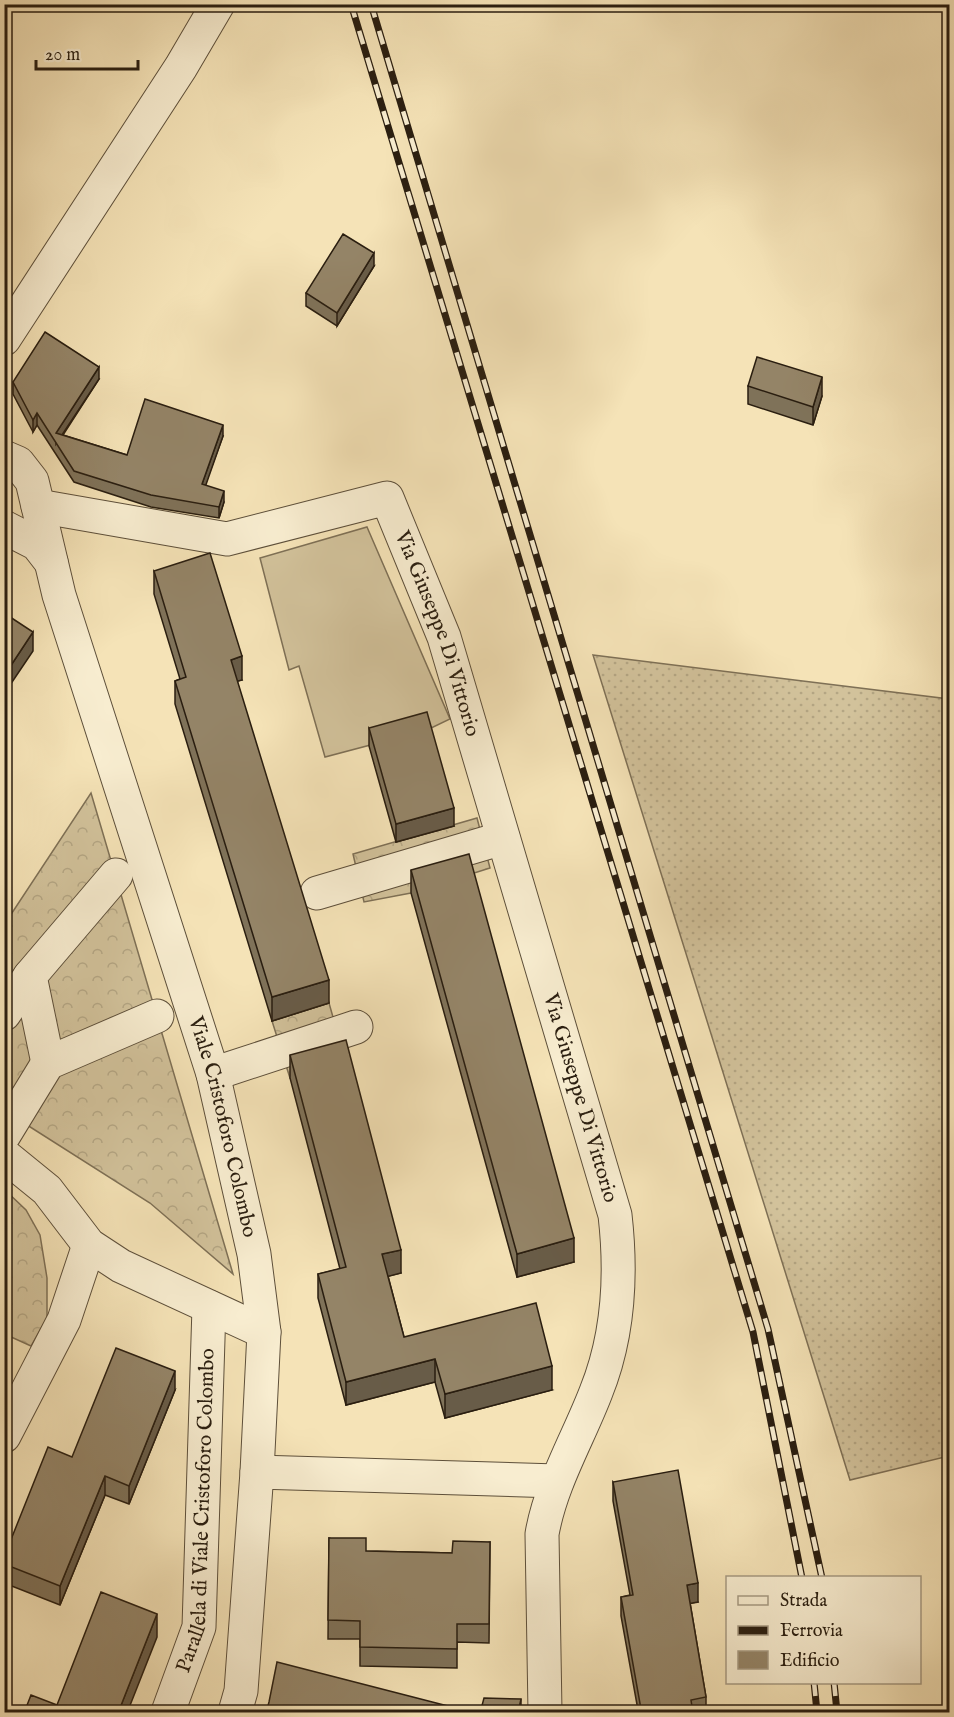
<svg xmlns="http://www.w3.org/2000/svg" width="954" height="1717" font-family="'IM FELL English',serif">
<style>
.grass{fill:url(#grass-dots);stroke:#7e7056;stroke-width:1.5}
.forest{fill:url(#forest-crowns);stroke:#7e7056;stroke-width:1.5}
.garden{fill:#d2c29b;stroke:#7e7056;stroke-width:1.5}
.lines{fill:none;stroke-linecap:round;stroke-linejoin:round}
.minor-casing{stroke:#5d4f3a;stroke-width:35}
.minor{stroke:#f8edd0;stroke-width:33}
.rail-casing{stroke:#2a1e10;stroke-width:7}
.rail{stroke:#f8edd0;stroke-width:4.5;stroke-dasharray:14;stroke-linecap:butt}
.wall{fill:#7f7259;stroke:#2a1e10;stroke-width:1.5}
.shaded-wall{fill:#685c48;stroke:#2a1e10;stroke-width:1.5}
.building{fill:#948467;stroke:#2a1e10;stroke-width:1.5}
.labels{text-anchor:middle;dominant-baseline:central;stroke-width:6;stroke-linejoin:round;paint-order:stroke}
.street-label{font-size:21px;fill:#2a1e10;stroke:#f8edd0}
</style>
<defs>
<pattern id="grass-dots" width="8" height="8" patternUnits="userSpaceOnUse" patternTransform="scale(1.5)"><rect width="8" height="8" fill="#d2c29b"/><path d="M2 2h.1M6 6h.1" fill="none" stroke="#b4a684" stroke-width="1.8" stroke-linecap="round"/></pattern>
<pattern id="forest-crowns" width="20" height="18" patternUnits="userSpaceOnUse" patternTransform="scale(1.5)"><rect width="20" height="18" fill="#d2c29b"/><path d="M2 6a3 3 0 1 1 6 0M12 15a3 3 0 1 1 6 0" fill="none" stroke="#b4a684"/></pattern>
</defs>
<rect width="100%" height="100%" fill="#f5e3b7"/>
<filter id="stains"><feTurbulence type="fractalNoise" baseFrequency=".00333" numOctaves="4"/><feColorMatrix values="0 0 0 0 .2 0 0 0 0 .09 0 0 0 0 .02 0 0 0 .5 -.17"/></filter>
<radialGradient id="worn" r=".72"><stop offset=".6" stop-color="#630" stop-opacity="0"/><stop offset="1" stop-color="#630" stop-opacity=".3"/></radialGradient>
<path class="grass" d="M593 655 949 699V1456L850 1480Z"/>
<path class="forest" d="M91 793 233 1274 150 1203 5 1111 4 925Z
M477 818 490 868 411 893 364 902 353 854Z
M329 1003 346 1063 290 1078 272 1021Z
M5 1190 26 1210 40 1235 47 1278V1318L31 1346 9 1336 5 1343Z"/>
<path class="garden" d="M367 527 450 719 427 730 325 757 299 666 289 670 260 558Z"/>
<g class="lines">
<defs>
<g id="minor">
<path d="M4 339 181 67 218 4"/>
<path id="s1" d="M4 457 18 463 32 481 59 595 213 1074 254 1254 264 1332 257 1472 241 1691 235 1712"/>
<path id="s2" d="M38 506 227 539 387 498 444 637 615 1215C622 1276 619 1335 596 1392 578 1439 551 1483 542 1534L545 1712"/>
<path d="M4 527 37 544 51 562"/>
<path d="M317 893 503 838"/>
<path d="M4 1014 30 976"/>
<path d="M48 1063 30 976 116 875"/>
<path d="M213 1074 356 1027"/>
<path d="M4 1135 48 1063 157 1016"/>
<path d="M4 1155 47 1190 89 1245 121 1266 264 1332"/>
<path d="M4 1436 64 1320 89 1245"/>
<path d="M257 1472 557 1481"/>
<path id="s3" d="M168 1712 199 1627 209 1307"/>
</g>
</defs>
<use href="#minor" class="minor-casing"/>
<use href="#minor" class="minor"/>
<defs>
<path id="rail" d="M351 4 753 1332 802 1578
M371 4 768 1329 822 1578
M814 1682 817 1712
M834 1682 837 1712"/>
</defs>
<use href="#rail" class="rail-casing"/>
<use href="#rail" class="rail"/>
</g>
<path class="wall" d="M374 266 337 326 306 306V293Z
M99 379 63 435 127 455 223 436 205 485 224 502 219 518 151 507 74 482 37 425 33 432 13 394V382Z
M748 386 822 396 813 425 748 404Z
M154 571 242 680 237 681 329 1003 272 1021 175 704V681L180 679 154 594Z
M369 728 454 826 396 842 369 746Z
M411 870 574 1262 517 1277 411 893Z
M290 1055 401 1273 388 1276 404 1337 552 1390 445 1418 435 1382 346 1405 318 1298V1274L340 1269 290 1078Z
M175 1390 129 1504 105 1495 60 1605 4 1583V1557L72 1457Z
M613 1482 698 1602 690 1603 706 1697V1713L625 1712 638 1710 621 1616V1597L630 1595 613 1501Z
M329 1538 366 1551 452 1553 490 1542 489 1643 457 1642V1668L360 1666V1639H328Z"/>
<path class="shaded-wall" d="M9 96V109L4 112V99Z
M374 253V266L337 326V313Z
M99 367V379L56 444V433Z
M822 377V396L813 425V407Z
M37 413V425L33 432V420Z
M223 425V436L202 496V484Z
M224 491V502L219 518V507Z
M33 632V651L4 694V676Z
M242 656V680L231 683V660Z
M454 808V826L396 842V824Z
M329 980V1003L272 1021V997Z
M574 1238V1262L517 1277V1254Z
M401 1250V1273L382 1278V1254Z
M435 1359V1382L346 1405V1382Z
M552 1366V1390L445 1418V1394Z
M175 1371V1390L129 1504V1486Z
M105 1476V1495L60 1605V1586Z
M698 1583V1602L687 1604V1585Z
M157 1614V1637L127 1713H118Z
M521 1699V1713H518Z"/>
<path class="building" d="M4 89 9 96 4 99Z
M343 234 374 253 337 313 306 293Z
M45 332 99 367 56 433 127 455 145 399 223 425 202 484 224 491 219 507 151 495 74 471 37 413 33 420 13 382Z
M757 357 822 377 813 407 748 386Z
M210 553 242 656 231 660 329 980 272 997 175 681 186 677 154 571Z
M4 613 33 632 4 676Z
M427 712 454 808 396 824 369 728Z
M469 854 574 1238 517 1254 411 870Z
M346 1040 401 1250 382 1254 404 1337 536 1303 552 1366 445 1394 435 1359 346 1382 318 1274 346 1267 290 1055Z
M116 1348 175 1371 129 1486 105 1476 60 1586 4 1564V1557L48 1447 72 1457Z
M678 1470 698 1583 687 1585 706 1697 691 1700 693 1713H625L641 1709 621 1597 633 1595 613 1482Z
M329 1538H366V1551L452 1553 453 1541 490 1542 489 1624H457V1649L360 1647V1621L328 1620Z
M101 1592 157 1614 118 1713H24L31 1695 57 1705Z
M277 1662 475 1713H266L269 1702Z
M484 1698 521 1699 518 1713H480Z"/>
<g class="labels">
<g class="street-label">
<text stroke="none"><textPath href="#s2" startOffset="502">Via Giuseppe Di Vittorio</textPath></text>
<text stroke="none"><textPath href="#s2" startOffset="988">Via Giuseppe Di Vittorio</textPath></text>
<text stroke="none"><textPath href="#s1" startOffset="712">Viale Cristoforo Colombo</textPath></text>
<text stroke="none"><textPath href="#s3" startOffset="206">Parallela di Viale Cristoforo Colombo</textPath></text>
</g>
</g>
<rect width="954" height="1717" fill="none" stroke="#f5e3b7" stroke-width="24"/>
<rect x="6" y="6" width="942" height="1705" fill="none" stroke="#2a1e10" stroke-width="3"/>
<rect x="12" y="12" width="930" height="1693" fill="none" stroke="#2a1e10" stroke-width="1.5"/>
<rect x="726" y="1576" width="195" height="108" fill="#f8edd0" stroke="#a69a83" stroke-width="1.5"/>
<rect x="738" y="1596" width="30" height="9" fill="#f8edd0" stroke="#a69a83" stroke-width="1.5"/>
<text x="780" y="1606" font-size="18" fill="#2a1e10">Strada</text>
<rect x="738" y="1626" width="30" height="9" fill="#2a1e10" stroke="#a69a83" stroke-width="1.5"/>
<text x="780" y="1636" font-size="18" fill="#2a1e10">Ferrovia</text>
<rect x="738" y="1651" width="30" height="18" fill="#948467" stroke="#a69a83" stroke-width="1.5"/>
<text x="780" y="1666" font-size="18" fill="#2a1e10">Edificio</text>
<path d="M36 60v9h102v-9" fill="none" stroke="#2a1e10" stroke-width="3"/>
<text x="45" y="60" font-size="18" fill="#2a1e10" stroke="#f8edd0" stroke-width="4.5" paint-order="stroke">20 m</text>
<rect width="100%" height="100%" filter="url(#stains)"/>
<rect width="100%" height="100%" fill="url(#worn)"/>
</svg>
